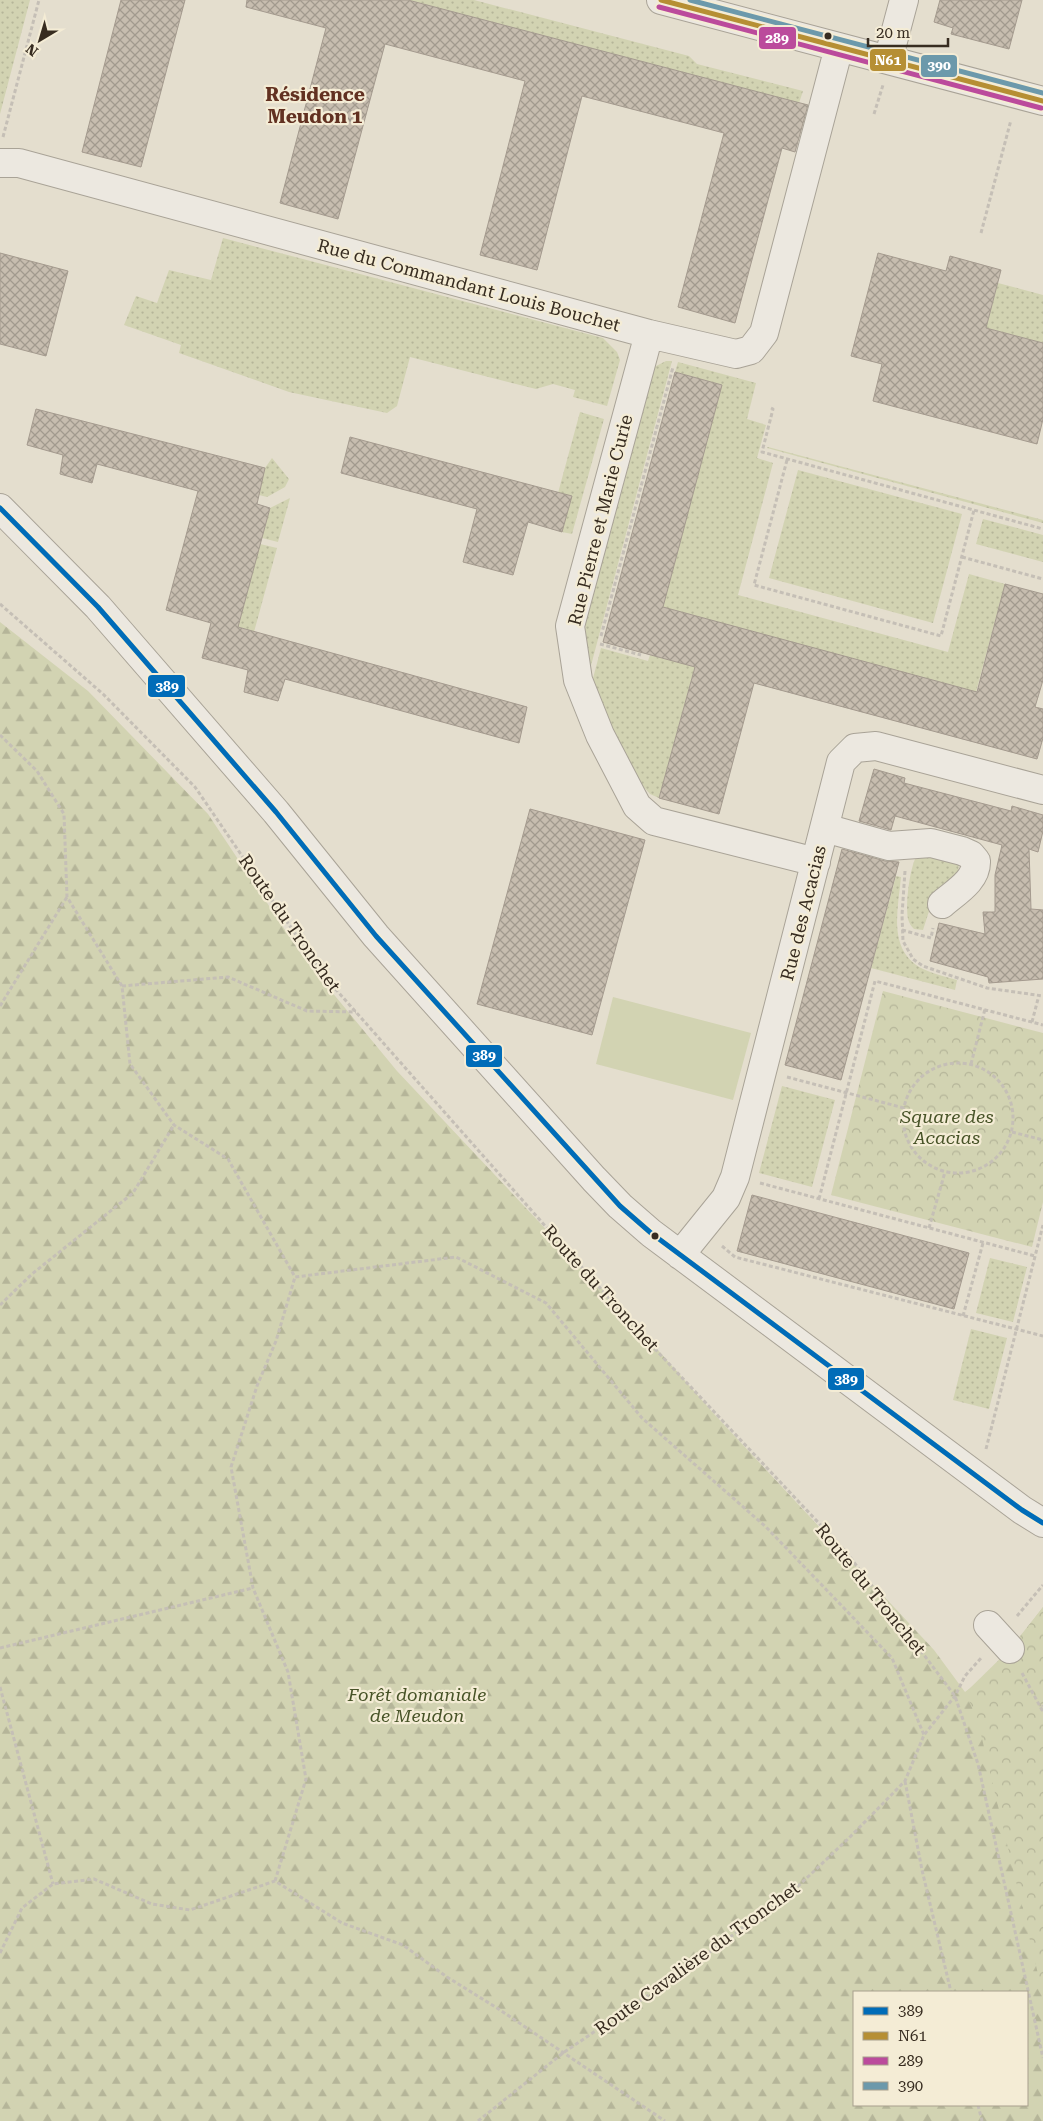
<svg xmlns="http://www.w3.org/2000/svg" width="1043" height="2121" font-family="'Roboto Serif',serif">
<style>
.grass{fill:url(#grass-dots)}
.forest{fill:url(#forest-firs);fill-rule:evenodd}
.park{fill:url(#park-crowns)}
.pitch{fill:#d2d3b2}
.building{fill:url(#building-cross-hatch);stroke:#a49a8e}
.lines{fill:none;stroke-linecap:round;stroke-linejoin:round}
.minor-casing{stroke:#a9a397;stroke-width:30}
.path{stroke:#c5bfb6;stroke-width:3;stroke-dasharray:4 2.5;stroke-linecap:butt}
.minor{stroke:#ece8e0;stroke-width:28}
.bus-1-casing{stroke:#f4ecd5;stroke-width:9}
.bus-2-casing{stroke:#f4ecd5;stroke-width:9}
.bus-3-casing{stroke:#f4ecd5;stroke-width:9}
.bus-4-casing{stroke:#f4ecd5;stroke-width:9}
.bus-1{stroke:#006cb8;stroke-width:5}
.bus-2{stroke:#b68f34;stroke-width:5}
.bus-3{stroke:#bb4b9c;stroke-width:5}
.bus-4{stroke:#6c99ab;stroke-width:5}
.bus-dot{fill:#372c20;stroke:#f4ecd5;stroke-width:2}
.labels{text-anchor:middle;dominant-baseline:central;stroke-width:4.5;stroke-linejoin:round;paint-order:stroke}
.street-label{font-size:18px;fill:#372c20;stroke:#f4ecd5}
.park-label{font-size:18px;font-style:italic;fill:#475327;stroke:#f4ecd5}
.neighbourhood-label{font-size:19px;font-weight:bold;fill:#623121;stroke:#f4ecd5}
.line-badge{stroke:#f4ecd5;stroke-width:2}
.badge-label{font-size:14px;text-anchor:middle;font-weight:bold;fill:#fff}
</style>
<defs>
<pattern id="grass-dots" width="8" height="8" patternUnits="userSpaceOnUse" patternTransform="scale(1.25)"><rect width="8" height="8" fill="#d2d3b2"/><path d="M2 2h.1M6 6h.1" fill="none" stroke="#b5b599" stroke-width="1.8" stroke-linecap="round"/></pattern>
<pattern id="forest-firs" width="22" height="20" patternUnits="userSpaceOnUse" patternTransform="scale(1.25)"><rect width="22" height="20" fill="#d2d3b2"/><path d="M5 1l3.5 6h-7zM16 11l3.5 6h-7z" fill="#b5b599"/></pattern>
<pattern id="park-crowns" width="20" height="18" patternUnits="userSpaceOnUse" patternTransform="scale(1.25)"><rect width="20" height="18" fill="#d2d3b2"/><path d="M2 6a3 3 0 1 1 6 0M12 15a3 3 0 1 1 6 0" fill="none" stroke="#b5b599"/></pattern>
<pattern id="building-cross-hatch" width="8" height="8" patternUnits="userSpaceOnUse" patternTransform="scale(1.25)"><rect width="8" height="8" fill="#c7bdaf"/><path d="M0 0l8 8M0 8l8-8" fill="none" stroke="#a29a8e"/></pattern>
</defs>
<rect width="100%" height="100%" fill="#e4dece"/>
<path class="grass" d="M0 0H30L0 114Z
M408 0H474L689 56 697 64 803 91 799 103Z
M223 238 603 338 617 352 620 360 607 406 573 397 575 390 553 384 536 389 410 357 397 406 387 413 289 392 179 353 181 345 124 325 136 296 157 303 169 270 211 280Z
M998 283 1043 295V343L986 328Z
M666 361H672L589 673 585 641 586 608 654 367Z
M678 362 756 383 747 419 766 425 757 458 773 463 738 595 948 652 969 574 1005 584 976 692 663 607 722 385 675 372Z
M580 412 604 419 572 534 562 532 571 496 558 493Z
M768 447 1043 520V523L767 448Z
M272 458 289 479 285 487 267 497 259 495 265 468Z
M798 470 962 514 933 623 769 578Z
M290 498 278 542 262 538 270 508Z
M983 519 1043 535V562L976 544Z
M260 544 277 548 254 632 238 627Z
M601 648 648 661 650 655 695 666 659 798 650 794 632 774 592 682Z
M920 851 959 863 958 874 931 905 923 930 914 929C911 926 909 923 908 919 905 905 910 860 920 851Z
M896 876 901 877C898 910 887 951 923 969 934 974 946 977 957 980L955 990 871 968Z
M782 1086 835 1100 812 1187 759 1173Z
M990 1258 1027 1267 1013 1322 976 1313Z
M971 1329 1007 1338 989 1409 953 1400Z"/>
<path class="forest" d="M0 622 88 691 208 814 303 957 397 1071 636 1325 715 1415 934 1650 965 1692C996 1670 1021 1637 1043 1607V2121H0ZM854 1992H1027V2105H854Z"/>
<path class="park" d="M883 991 1043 1033V1202L1032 1247 831 1195Z
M1043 1607V1995L979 1726 966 1692 1010 1649Z"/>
<path class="pitch" d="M613 997 751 1033 733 1100 596 1064Z"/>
<path class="building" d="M121 0H185L141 167 82 152Z
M247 0H408L808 105 795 152 782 148 735 323 678 307 724 133 582 96 537 270 480 255 525 81 385 44 338 219 280 203 326 28 246 7Z
M940 0H1022L1009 49 951 34 953 28 934 22Z
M0 253 68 271 46 356 0 344Z
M878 253 946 271 950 256 1001 270 986 328 1043 343V419L1037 444 873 401 882 364 851 356Z
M675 372 722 385 663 607 977 692 1005 584 1043 594V680L1035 707 1043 709V738L1037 759 754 683 719 814 659 798 695 667 603 642Z
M36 409 265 468 257 504 270 508 238 627 527 707 519 743 285 679 278 701 244 692 248 670 202 658 211 623 166 610 198 491 97 464 92 483 60 474 63 455 27 445Z
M350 437 572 496 562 532 528 522 513 575 463 562 477 509 341 473Z
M874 769 905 778 904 783 1011 811 1012 806 1043 815V831L1038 852 1029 849 1031 909 1043 910V979L989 983 988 977 930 961 939 923 985 934 983 912H995V875L1002 845 895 816 891 830 859 821Z
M530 809 645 840 592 1035 477 1004Z
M842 849 885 861 899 862 841 1080 785 1065Z
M752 1195 969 1253 954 1309 737 1251Z"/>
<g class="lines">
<defs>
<path id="minor" d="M661 0 1043 101
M888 60 904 0
M0 163H19L649 334 736 354 751 350 764 333 839 47
M649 334 570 626 578 680 600 735 637 806 654 821 816 862
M0 508 98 607 276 812 376 936 594 1179 620 1206 651 1233 1022 1510 1043 1523
M825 828 889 846 931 843 962 851 971 855 976 861C977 880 956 892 942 904
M680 1255 726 1198 735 1177 841 762 855 748 876 746 1043 790
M988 1625 1010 1649"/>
</defs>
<use href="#minor" class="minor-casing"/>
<path class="path" d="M874 114 883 85
M3 137 39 0
M981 233 1011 120
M771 408 773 409 762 452 1043 529
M787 460 754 585 941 636 974 510
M962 557 1043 579
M0 604 103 694 195 787 324 976 640 1333 847 1553 955 1696 978 1764 1043 2058
M601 636 673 367
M600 644 641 655
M0 735 37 771 64 814 67 897 122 986 130 1064 174 1125 228 1159 295 1277 456 1257 546 1303 642 1418 766 1527 892 1658 924 1735
M905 871 902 915 903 941 913 959 923 966 987 988 1043 996
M902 930 931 938 933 928
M122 986 228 977 307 1011 356 1012
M0 1006 67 897
M1032 1022 1039 995
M903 1118a55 55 0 1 1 110 0a55 55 0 1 1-110 0Z
M971 1064 985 1009
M787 1077 904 1108
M1012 1132 1043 1140
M760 1183 1035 1256
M819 1199 875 981 1043 1025
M929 1228 945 1172
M722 1246 735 1257 1043 1336
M0 1305 32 1274 133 1193 174 1125
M963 1316 983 1243
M986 1449 1043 1225
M1017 1616 1043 1585
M0 1648 253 1588
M1022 1673 1042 1710 1043 1705
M0 1687 53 1884
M905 1781 922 1870 951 1992
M275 1881 306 1779 288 1672 253 1588 231 1467 257 1386 276 1341 295 1277
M0 1953 22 1908 53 1884 94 1879 152 1904 190 1910 275 1881 342 1923 403 1945 447 1977 497 2008 665 2121
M978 2105 982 2121
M478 2121 563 2053 684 1971 794 1890 849 1838 905 1781 924 1735 955 1696 965 1676 982 1657"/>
<use href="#minor" class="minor"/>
<defs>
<path id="bus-1" d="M0 508 98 607 276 812 376 936 620 1206 651 1233 1022 1510 1043 1523"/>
<path id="bus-2" d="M661 0 1043 101"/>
<path id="bus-3" d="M659 7 1041 108"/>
<path id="bus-4" d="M690 0 1043 93"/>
</defs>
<use href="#bus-1" class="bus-1-casing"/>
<use href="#bus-2" class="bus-2-casing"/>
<use href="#bus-3" class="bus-3-casing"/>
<use href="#bus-4" class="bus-4-casing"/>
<use href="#bus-1" class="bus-1"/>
<use href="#bus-2" class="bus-2"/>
<use href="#bus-3" class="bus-3"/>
<use href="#bus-4" class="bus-4"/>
</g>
<g class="bus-dot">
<circle cx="828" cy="36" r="4.5"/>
<circle cx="655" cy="1236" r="4.5"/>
</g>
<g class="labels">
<g class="street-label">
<text transform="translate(469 285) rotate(15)">Rue du Commandant Louis Bouchet</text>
<text transform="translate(600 520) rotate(-76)">Rue Pierre et Marie Curie</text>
<text transform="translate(803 913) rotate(-76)">Rue des Acacias</text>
<text transform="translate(290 923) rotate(55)">Route du Tronchet</text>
<text transform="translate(601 1288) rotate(48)">Route du Tronchet</text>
<text transform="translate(871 1589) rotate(51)">Route du Tronchet</text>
<text transform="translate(697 1958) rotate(-36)">Route Cavalière du Tronchet</text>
</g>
<g class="park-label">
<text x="947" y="1116">Square des<tspan x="947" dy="21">Acacias</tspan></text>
<text x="417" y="1694">Forêt domaniale<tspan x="417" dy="21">de Meudon</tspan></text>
</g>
<g class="neighbourhood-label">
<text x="315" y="94">Résidence<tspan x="315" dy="22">Meudon 1</tspan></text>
</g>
</g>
<g class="line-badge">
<rect x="758" y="26" width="39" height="24" rx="5" fill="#bb4b9c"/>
<rect x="869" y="48" width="38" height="24" rx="5" fill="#b68f34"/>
<rect x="920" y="54" width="38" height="24" rx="5" fill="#6c99ab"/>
<rect x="147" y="674" width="39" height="24" rx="5" fill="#006cb8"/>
<rect x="465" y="1044" width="38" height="24" rx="5" fill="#006cb8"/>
<rect x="827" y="1367" width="38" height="24" rx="5" fill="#006cb8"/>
</g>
<g class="badge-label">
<text x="777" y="43">289</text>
<text x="888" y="65">N61</text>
<text x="939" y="70">390</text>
<text x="167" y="691">389</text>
<text x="484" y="1060">389</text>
<text x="846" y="1384">389</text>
</g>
<rect x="853" y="1991" width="175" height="115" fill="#f4ecd5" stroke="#a89f8d"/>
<rect x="863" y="2007" width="25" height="8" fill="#006cb8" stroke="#a89f8d"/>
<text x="898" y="2016" font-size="15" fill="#372c20">389</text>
<rect x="863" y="2032" width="25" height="8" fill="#b68f34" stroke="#a89f8d"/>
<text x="898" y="2041" font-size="15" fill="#372c20">N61</text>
<rect x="863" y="2057" width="25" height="8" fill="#bb4b9c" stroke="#a89f8d"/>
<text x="898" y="2066" font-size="15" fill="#372c20">289</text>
<rect x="863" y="2082" width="25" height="8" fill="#6c99ab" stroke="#a89f8d"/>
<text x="898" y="2091" font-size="15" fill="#372c20">390</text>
<g transform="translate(40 40) rotate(218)" stroke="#f4ecd5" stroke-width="4" paint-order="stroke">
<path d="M0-4L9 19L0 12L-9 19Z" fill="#372c20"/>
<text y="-8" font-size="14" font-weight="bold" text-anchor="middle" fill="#372c20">N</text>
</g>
<path d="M868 38v8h80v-8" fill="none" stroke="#372c20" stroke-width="2.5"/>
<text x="876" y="38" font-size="15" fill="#372c20" stroke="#f4ecd5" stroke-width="4" paint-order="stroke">20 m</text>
</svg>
